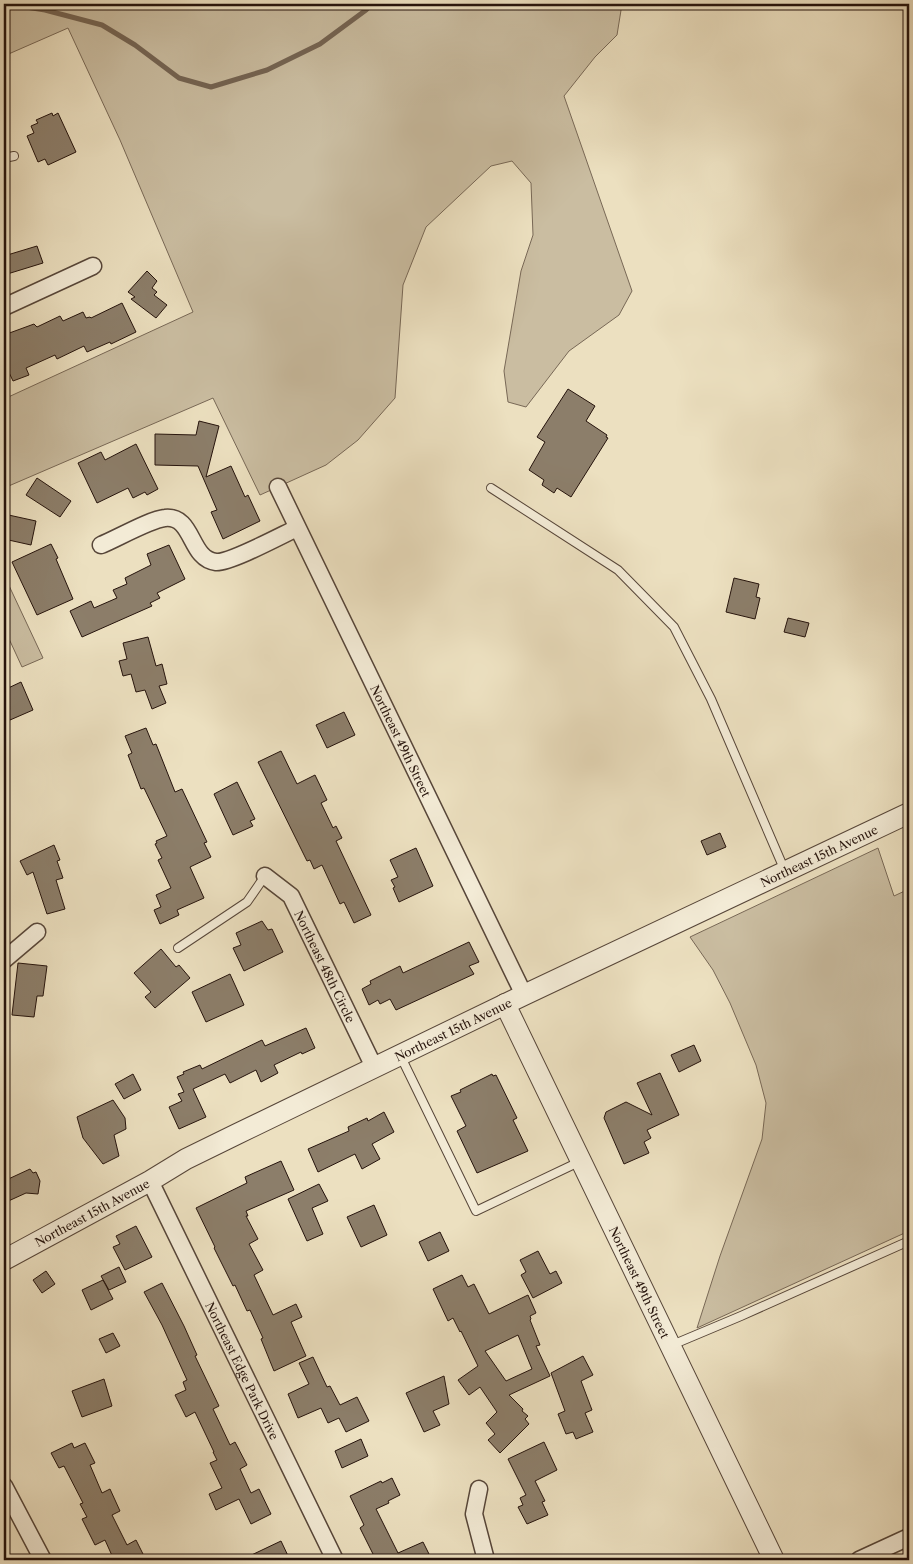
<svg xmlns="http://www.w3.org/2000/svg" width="913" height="1564" font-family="'Libre Caslon Text',serif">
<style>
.green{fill:#cabda1;stroke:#786856}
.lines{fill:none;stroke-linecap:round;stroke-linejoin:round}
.stream{stroke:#746453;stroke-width:5}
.building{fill:#8c7e6a;stroke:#25130c;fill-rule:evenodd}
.service-casing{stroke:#574639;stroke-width:10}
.minor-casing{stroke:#574639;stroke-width:19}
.tertiary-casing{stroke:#574639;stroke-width:22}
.service{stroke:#f3ebd6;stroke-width:8}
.minor{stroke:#f3ebd6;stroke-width:16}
.tertiary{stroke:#f3ebd6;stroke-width:20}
.labels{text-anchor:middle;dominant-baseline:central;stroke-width:5;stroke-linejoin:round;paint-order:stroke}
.street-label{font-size:12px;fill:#25130c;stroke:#f3ebd6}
</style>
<rect width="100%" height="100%" fill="#ece0c0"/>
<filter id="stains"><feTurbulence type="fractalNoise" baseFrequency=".004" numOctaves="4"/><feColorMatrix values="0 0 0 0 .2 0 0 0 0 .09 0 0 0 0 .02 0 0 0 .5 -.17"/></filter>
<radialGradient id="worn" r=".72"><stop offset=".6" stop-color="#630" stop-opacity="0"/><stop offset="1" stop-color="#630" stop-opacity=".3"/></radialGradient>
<path class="green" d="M4 4H622L617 35 595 57 564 96 632 291 619 315 569 351 526 407 508 402 504 371 521 271 533 235 531 183 512 161 491 166 426 227 403 285 395 398 358 440 326 465 260 495 213 398 4 488V399L193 312 120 140 68 28 4 56Z
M4 575 43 658 22 667 4 628Z
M878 848 894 896 909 889V1231L697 1328 720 1256 762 1139 766 1103 756 1065 730 1003 713 970 690 937Z"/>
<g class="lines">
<path class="stream" d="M7 4 45 10 102 25 135 45 179 78 211 87 267 70 320 44 366 10 372 4"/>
</g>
<path class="building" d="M52 113 53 116 58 113 76 152 48 165 45 159 38 162 27 136 34 133 31 126 38 123 36 120Z
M37 246 43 263 4 275V256Z
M147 271 157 281 152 288 157 292 154 295 167 305 156 318 131 299 135 297 128 292Z
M122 303 136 332 111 344 110 342 87 352 84 346 57 359 55 355 26 368 29 375 13 381 4 362V335L34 324 37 327 60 316 63 321 83 312 86 318 90 317 91 318Z
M568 389 595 406 586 421 607 435 606 437 608 438 571 497 557 488 554 493 542 485 544 480 529 470 545 442 537 437Z
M199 421 219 426 206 477 231 466 245 497 248 495 260 521 223 539 211 512 217 510 198 466 155 465V434L196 435Z
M136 444 158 489 147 495 145 492 133 498 128 488 97 503 78 463 101 452 105 460Z
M37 478 71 501 60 517 26 495Z
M4 514 36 521 31 545 4 539Z
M51 544 58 558 56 559 73 599 37 615 12 562Z
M169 545 185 579 157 593 160 598 150 603 152 606 82 637 70 611 91 601 94 608 117 598 113 590 127 584 125 578 151 565 147 554Z
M734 578 759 584 756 597 760 598 755 619 726 612Z
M788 618 809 623 805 637 784 632Z
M148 637 156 666 162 664 167 684 159 686 166 703 152 709 145 690 136 692 131 674 123 676 119 661 127 659 123 643Z
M21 682 33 710 10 720 4 707V690Z
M344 712 355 735 327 748 316 725Z
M146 728 153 745 156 744 175 792 182 789 207 842 204 843 211 857 190 867 204 898 177 910 179 915 160 924 154 910 161 907 156 895 171 888 158 860 162 858 155 844 157 843 156 841 167 836 144 788 141 789 128 755 132 753 125 736Z
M281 751 297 784 315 775 327 800 321 803 333 828 336 826 342 838 336 841 371 915 354 923 344 902 340 904 322 865 314 869 310 860 307 861 258 762Z
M237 782 255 819 250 821 253 826 233 835 214 794Z
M720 833 726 847 707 855 701 841Z
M54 845 60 860 57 861 63 878 56 880 65 909 47 914 33 872 27 875 20 861Z
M416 848 433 886 399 902 393 888 395 887 391 880 398 877 390 860Z
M262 921 268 930 272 929 283 952 244 971 233 948 241 945 236 933Z
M469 942 479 962 469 966 474 974 396 1010 390 999 380 1004 378 1000 369 1005 362 989 371 984 370 981 400 966 403 973Z
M161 949 176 967 179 965 190 978 155 1008 145 997 151 992 134 973Z
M18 963 47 966 43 996H37L34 1017 12 1015Z
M230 974 244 1005 206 1022 192 992Z
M306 1028 315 1048 302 1054 301 1052 274 1065 278 1073 261 1082 256 1070 230 1083 225 1074 193 1089 206 1117 179 1129 169 1107 182 1101 178 1094 184 1092 177 1077 184 1074 183 1072 200 1065 202 1069 262 1040 265 1046Z
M694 1045 701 1061 679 1072 671 1055Z
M660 1073 679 1115 647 1130 651 1138 644 1142 649 1153 624 1164 604 1118 606 1112 626 1102 652 1115 637 1083Z
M133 1074 141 1090 124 1099 115 1084Z
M492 1074 493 1076 496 1075 517 1118 513 1120 528 1151 477 1173 457 1131 466 1126 451 1096 461 1092 460 1090Z
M113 1100 125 1118 126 1129 114 1135 119 1156 103 1164 83 1138 77 1117Z
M384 1112 394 1132 372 1144 380 1159 362 1169 355 1154 318 1172 308 1149 349 1131 348 1127 367 1118 368 1121Z
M281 1161 294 1190 246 1211 248 1216H246L258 1239 249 1244 263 1270 254 1275 273 1315 296 1304 302 1317 291 1322 306 1356 274 1371 261 1339 263 1338 250 1310 247 1311 235 1285 233 1286 214 1248 215 1247 196 1208 247 1183 245 1177Z
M30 1169 33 1173 36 1172 40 1181 38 1194 26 1193 4 1203V1181Z
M319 1184 328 1201 312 1208 323 1234 307 1241 288 1199Z
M374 1205 387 1235 361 1247 347 1217Z
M136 1226 152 1257 125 1270 113 1247 120 1244 116 1236Z
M440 1232 449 1251 428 1261 419 1242Z
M538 1251 550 1274 556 1271 562 1283 533 1298 521 1275 526 1272 520 1260Z
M119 1267 126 1282 109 1290 101 1276Z
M46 1271 55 1284 42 1293 33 1280Z
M462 1275 468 1287 474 1284 489 1314 528 1295 536 1313 530 1316 531 1319 530 1320 540 1345 536 1346 550 1376 509 1395 523 1409 522 1411 528 1416 525 1419 529 1424 500 1453 488 1440 495 1434 486 1423 497 1412 480 1387 469 1395 458 1380 478 1366 461 1331 460 1332 453 1318 448 1321 433 1289ZM518 1335 532 1369 506 1381 485 1351Z
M103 1280 113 1299 91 1310 82 1290Z
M162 1283 184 1326 197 1355 195 1356 219 1406 213 1409 230 1445 235 1442 247 1465 240 1469 251 1493 259 1489 271 1514 251 1524 239 1499 216 1510 209 1494 222 1488 210 1463 217 1460 213 1452H214L195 1412 186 1417 175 1395 186 1390 183 1382 187 1380 162 1325 144 1292Z
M113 1333 120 1346 106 1353 99 1339Z
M583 1356 593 1375 581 1381 592 1410 585 1413 593 1432 576 1439 573 1432 566 1434 558 1414 565 1411 551 1373Z
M313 1357 327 1387 330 1386 340 1405 357 1397 369 1421 346 1432 339 1418 328 1423 321 1408 298 1418 288 1394 309 1384 299 1363Z
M444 1376 449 1404 433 1411 440 1425 424 1432 406 1393Z
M104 1379 112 1406 82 1417 72 1391Z
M361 1439 368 1456 342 1468 335 1451Z
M544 1442 557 1470 535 1481 545 1501 542 1502 548 1515 527 1524 518 1507 523 1505 520 1498 526 1495 508 1459Z
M72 1443 74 1448 85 1443 95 1463 90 1465 102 1493 110 1489 120 1511 112 1515 127 1545 136 1540 146 1560H114L105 1540 95 1545 82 1519 87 1517 80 1504 83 1503 64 1466 59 1468 51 1453Z
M392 1478 400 1495 388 1501 389 1503 376 1509 398 1553 423 1542 432 1560H376L360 1528 364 1525 350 1496 381 1481 382 1483Z
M281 1541 290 1560H241Z"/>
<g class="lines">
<defs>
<path id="service" d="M4 158 14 156
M491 488 618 570 674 627 711 699 785 871
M178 948 247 902 265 876
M401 1057 476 1211 581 1161
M672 1345 741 1316 909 1241"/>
<g id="minor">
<path d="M4 307 93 266"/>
<path id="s1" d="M278 487 524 995"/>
<path d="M101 545C116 539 151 519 165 518 194 515 189 559 216 562 230 563 282 535 297 528"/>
<path id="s2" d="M265 876 291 896 374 1067"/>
<path d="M4 960 37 932"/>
<path id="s3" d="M150 1181 335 1560"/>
<path d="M4 1486 43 1560"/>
<path d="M479 1489 474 1514 486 1560"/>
<path d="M859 1560 909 1537"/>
</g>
<g id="tertiary">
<path id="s4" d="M505 1004 774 1560"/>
<path id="s5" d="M4 1260 150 1181 186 1159 237 1134 524 995 909 813"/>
</g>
</defs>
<use href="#service" class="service-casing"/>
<use href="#minor" class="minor-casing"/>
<use href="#tertiary" class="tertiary-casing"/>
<use href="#service" class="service"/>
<use href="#minor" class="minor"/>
<use href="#tertiary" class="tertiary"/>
</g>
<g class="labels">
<g class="street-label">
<text stroke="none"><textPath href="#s1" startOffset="282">Northeast 49th Street</textPath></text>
<text stroke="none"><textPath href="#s5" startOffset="910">Northeast 15th Avenue</textPath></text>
<text stroke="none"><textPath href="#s2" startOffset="111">Northeast 48th Circle</textPath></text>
<text stroke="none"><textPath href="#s5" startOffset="505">Northeast 15th Avenue</textPath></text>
<text stroke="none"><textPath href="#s5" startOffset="100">Northeast 15th Avenue</textPath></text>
<text stroke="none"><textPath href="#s4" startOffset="309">Northeast 49th Street</textPath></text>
<text stroke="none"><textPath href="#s3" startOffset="211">Northeast Edge Park Drive</textPath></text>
</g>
</g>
<rect width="913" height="1564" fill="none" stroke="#ece0c0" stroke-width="20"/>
<rect x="5" y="5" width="903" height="1554" fill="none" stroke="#25130c" stroke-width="2.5"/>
<rect x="10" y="10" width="893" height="1544" fill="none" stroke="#25130c"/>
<rect width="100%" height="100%" filter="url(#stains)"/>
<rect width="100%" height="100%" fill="url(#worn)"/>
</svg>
